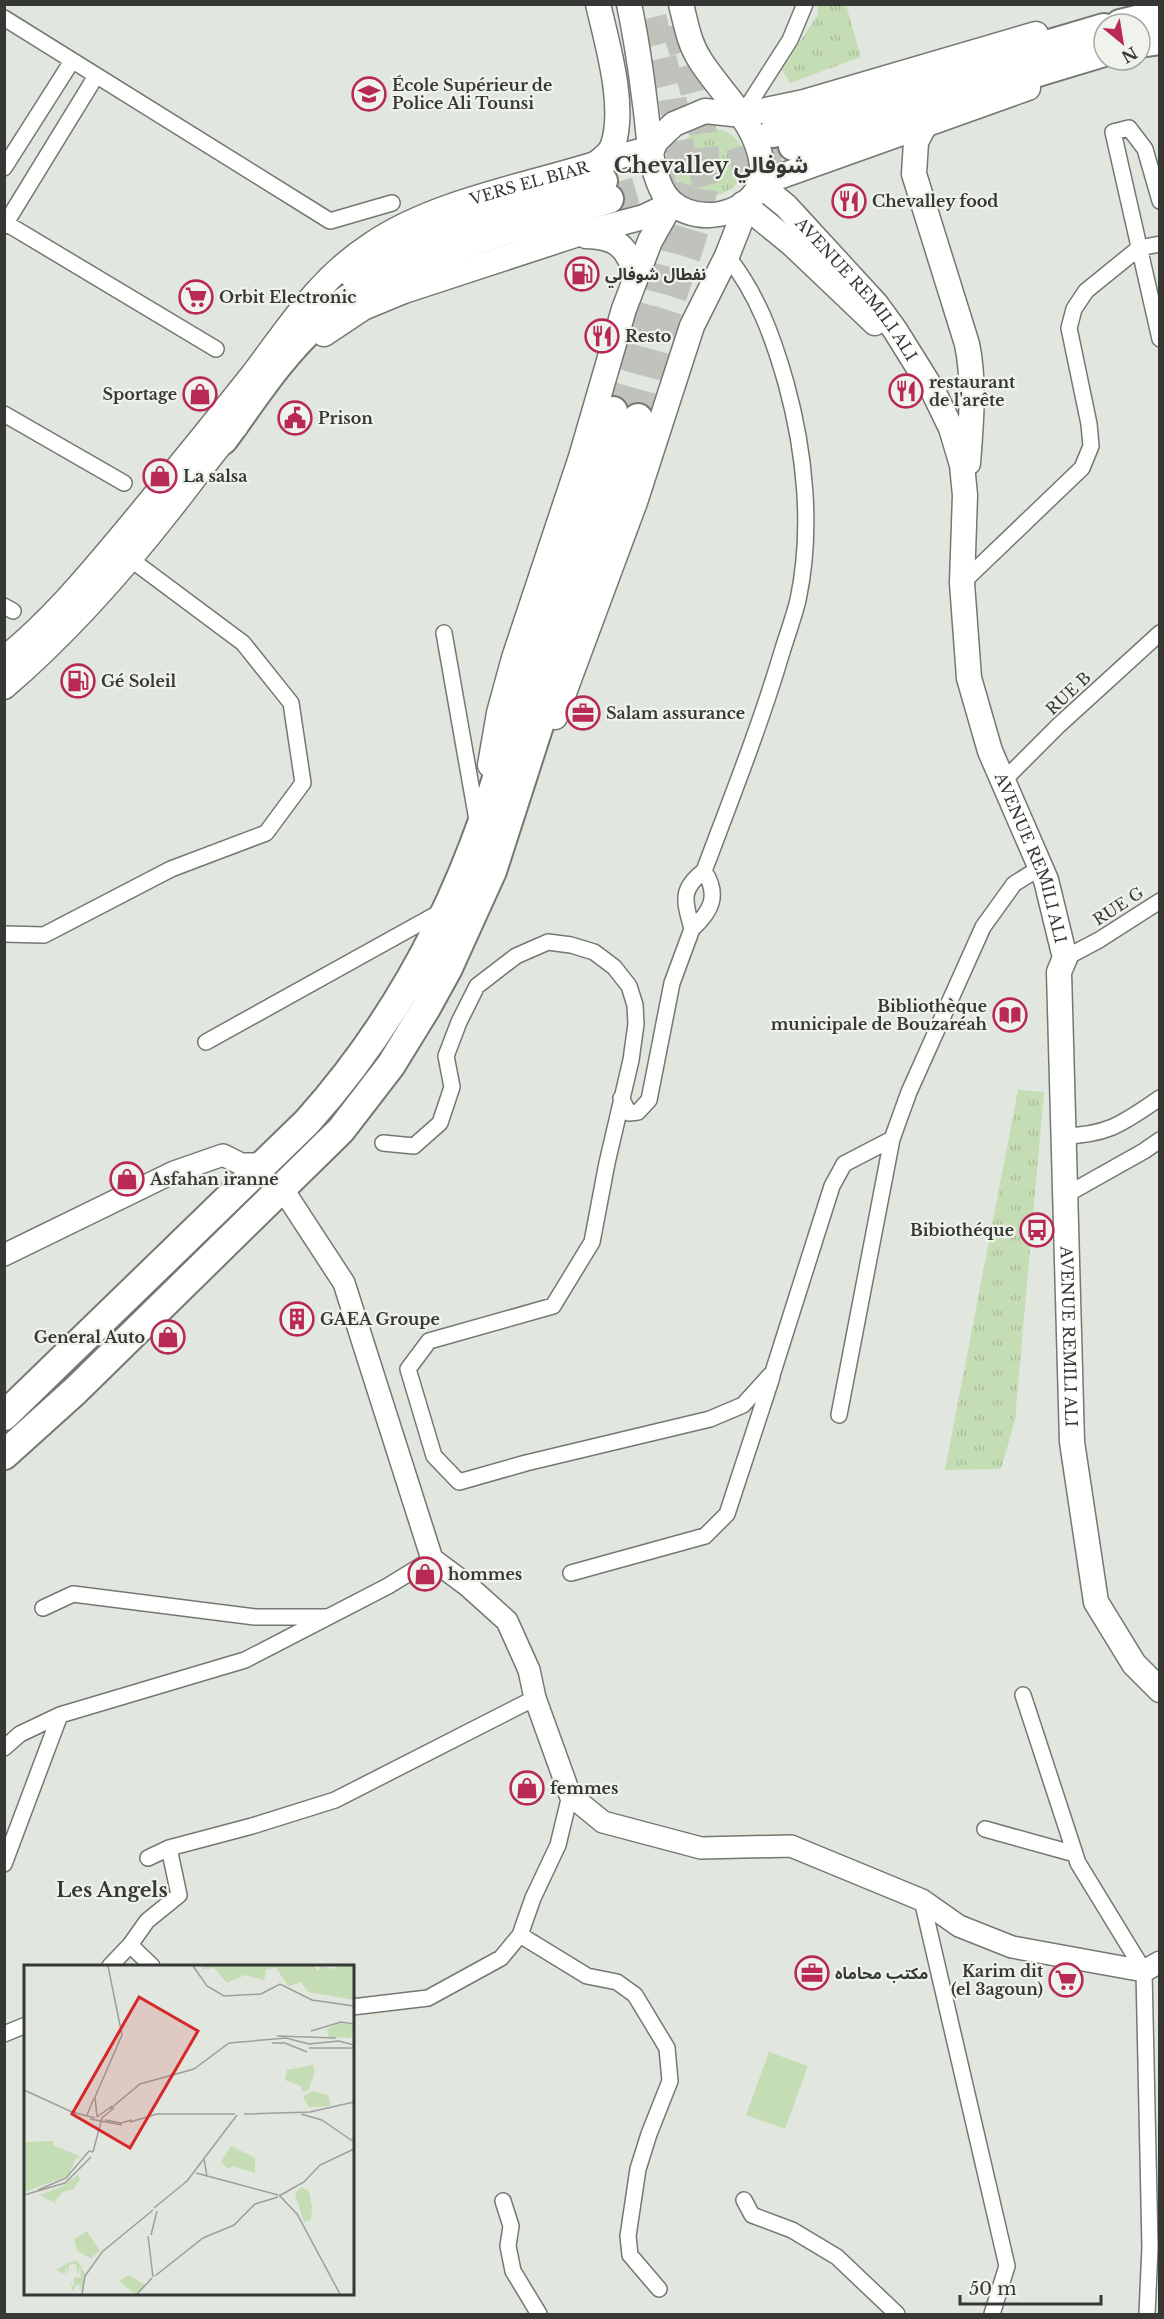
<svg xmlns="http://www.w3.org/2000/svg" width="1164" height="2319" font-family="'Libre Baskerville','Noto Sans Arabic',serif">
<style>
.grass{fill:url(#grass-tufts)}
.pitch{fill:#c5ddb4}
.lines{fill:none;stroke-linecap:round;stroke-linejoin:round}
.highway-tunnel{stroke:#bfc3bc;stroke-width:28;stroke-dasharray:28 14;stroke-linecap:butt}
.street-casing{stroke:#737871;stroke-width:18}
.secondary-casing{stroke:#737871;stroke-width:24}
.primary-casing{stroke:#737871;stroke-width:27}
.highway-casing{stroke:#737871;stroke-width:32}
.street{stroke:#fff;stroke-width:15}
.secondary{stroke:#fff;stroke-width:21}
.primary{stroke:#fff;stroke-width:24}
.highway{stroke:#fff;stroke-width:28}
.labels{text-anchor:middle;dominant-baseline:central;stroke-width:4.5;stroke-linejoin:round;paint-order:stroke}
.poi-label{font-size:16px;font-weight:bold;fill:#363835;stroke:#eff3eb;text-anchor:start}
.street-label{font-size:16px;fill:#363835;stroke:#eff3eb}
.quarter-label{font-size:20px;font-weight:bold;fill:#363835;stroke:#eff3eb}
.district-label{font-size:22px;font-weight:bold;fill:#363835;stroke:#eff3eb}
.inset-road{fill:none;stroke:#9da09a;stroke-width:1.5}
.view{fill:#d62828;fill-opacity:0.15;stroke:#d62828;stroke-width:3}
.inset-edge{fill:none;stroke:#363835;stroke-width:3}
</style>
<defs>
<pattern id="grass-tufts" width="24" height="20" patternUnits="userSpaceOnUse" patternTransform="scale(1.5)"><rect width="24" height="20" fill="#c5ddb4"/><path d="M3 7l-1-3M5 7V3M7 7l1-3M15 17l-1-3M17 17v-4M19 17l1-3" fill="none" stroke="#aabe9b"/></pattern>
</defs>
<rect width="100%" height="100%" fill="#e1e6de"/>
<path class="grass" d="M818 5H846L861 57 790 83 782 70 818 14Z
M713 128C735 130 753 153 742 175 738 185 728 192 718 195 667 208 654 136 713 128Z
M1018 1090 1044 1092 1015 1420 1001 1469 945 1470Z"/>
<path class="pitch" d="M769 2052 808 2066 785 2129 746 2115Z"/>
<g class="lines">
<path class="highway-tunnel" d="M609 199 779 150
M613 411 648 297 679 179 680 146 672 96 649 4
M638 418C648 381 657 344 669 308 684 260 705 214 705 163 705 113 685 63 673 16"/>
<defs>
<path id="street" d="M4 18 330 221 392 203
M742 115 790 40 805 4
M4 168 72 61
M1160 201 1145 149 1129 128 1113 132 1160 339
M4 222 216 349
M4 226 96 76
M4 414 124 483
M962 583 1082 468 1091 446 1089 424 1069 328 1074 309 1086 291 1139 248 1160 244
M4 606 13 611
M444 633 477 820
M1002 782 1059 725 1160 633
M704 871C731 799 760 726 782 652 787 635 794 617 798 600 813 529 805 452 786 383 773 337 757 293 727 256
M704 871C720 895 711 912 692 929 685 902 679 890 704 871Z
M4 934 44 935 171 869 266 833 303 783 291 703 243 643 129 558
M1065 958 1099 940 1160 901
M206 1042 442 911
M621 1098 629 1113 638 1112 649 1100 672 983 692 929
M1063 1136C1109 1135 1123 1123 1160 1098
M383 1143 414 1146 440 1123 452 1087 446 1056 459 1022 477 986 516 956 548 942 571 945 594 952 614 967 629 986 635 1005 636 1024 631 1060 607 1163 592 1242 553 1306 429 1341 408 1369 434 1456 459 1482 526 1463 710 1419 743 1405 773 1372 832 1186 844 1164 892 1139 909 1092 983 927 1014 884 1041 867
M1064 1196 1144 1151 1160 1140
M839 1415 892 1139
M571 1573 705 1536 727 1514 772 1377
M43 1608 73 1594 255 1617H326
M1023 1695 1078 1863 1144 1971 1150 2247 1147 2314
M4 1748 20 1734 60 1715 245 1660 388 1586 432 1559
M985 1829 1075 1854
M148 1858 169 1848 252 1826 335 1800 535 1698
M4 1864 60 1715
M922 1900 1007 2266 992 2314
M520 1935 587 1976 617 1982 635 1995 667 2048 670 2081 649 2134 638 2169 628 2236 630 2255 659 2289
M130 1945 152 1966
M110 1966 130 1945 147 1921 179 1895 169 1848
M352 2007 428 1998 501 1958 520 1935 533 1898 558 1845 570 1795
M4 2034 26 2025
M744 2200 752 2215 792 2230 837 2257 897 2314
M503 2201 511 2226 508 2246 513 2271 539 2314"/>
<path id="secondary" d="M282 1188 344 1283 432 1559 467 1585 507 1621 529 1670 535 1698 570 1795 603 1822 701 1848 791 1846 922 1900 959 1926 1012 1947 1144 1971 1160 1962
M4 1255 174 1172 223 1155 241 1164H265"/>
<g id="primary">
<path d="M629 4C636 37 641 71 645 104 649 132 649 162 661 188 682 234 768 218 762 165 757 122 722 95 700 60 689 43 686 24 681 4"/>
<path d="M925 125 916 142 914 174 967 344C975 383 971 423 968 463"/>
<path d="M652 150 656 141 674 124 705 111 742 115 804 102 1036 34"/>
<path d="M594 165C602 159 610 154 613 145 626 106 607 43 598 4"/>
<path id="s1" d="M759 184 786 206 876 304 895 330 933 391 951 428 962 465 965 495 962 583 969 678 990 751 1046 880 1065 958 1059 972 1072 1442 1096 1602 1134 1664 1160 1690"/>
<path d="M759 184 1028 88"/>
<path d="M743 204 792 244 875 323"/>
<path d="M586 236C616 237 626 245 636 274"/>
<path d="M324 334 363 308 404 291 575 235 644 217 671 204"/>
<path id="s2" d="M4 659C48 624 84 581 120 538 164 485 208 431 251 377 289 327 318 279 372 244 439 199 537 184 614 158L640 151 652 150"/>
<path d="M4 687C66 634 120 573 170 509 192 482 212 452 236 426"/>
<path d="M555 717 635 502 692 326 727 256 740 223 743 204"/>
<path d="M490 765 499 713 514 658 581 457 624 309 650 241 671 204"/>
</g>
<path id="highway" d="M1120 24 1160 14
M1140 43 1160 40
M773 133 935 78 1104 28
M793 146 1104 52
M353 274C428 225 518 206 603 181
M223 440C252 401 280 356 317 323 388 258 517 228 609 199
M4 1416 307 1122C386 1034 445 929 484 818 503 762 519 705 536 648 560 569 587 490 613 411
M4 1455 75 1391 341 1130 391 1065 426 1008 448 968 492 871 638 418"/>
</defs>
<use href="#street" class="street-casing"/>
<use href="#secondary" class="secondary-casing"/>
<use href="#primary" class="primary-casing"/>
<use href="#highway" class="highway-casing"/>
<use href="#street" class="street"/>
<use href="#secondary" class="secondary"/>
<use href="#primary" class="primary"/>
<use href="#highway" class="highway"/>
</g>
<defs>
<symbol id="university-ring" viewBox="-11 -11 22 22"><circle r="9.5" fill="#eff3eb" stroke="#b82954" stroke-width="1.5"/><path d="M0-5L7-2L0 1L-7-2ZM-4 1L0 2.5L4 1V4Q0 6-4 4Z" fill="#b82954"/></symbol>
<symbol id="restaurant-ring" viewBox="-11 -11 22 22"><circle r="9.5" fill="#eff3eb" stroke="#b82954" stroke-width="1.5"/><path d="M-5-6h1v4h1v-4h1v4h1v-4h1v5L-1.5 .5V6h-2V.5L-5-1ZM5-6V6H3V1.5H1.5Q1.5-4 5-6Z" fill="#b82954"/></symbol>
<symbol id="fuel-ring" viewBox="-11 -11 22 22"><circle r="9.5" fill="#eff3eb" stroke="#b82954" stroke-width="1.5"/><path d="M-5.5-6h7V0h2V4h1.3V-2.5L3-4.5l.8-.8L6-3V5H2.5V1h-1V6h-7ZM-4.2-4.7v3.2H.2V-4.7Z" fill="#b82954"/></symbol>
<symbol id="supermarket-ring" viewBox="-11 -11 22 22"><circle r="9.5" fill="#eff3eb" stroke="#b82954" stroke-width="1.5"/><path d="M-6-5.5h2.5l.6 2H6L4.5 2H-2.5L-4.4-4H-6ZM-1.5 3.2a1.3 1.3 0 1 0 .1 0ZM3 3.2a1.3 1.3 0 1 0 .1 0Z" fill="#b82954"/></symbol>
<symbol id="shop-ring" viewBox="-11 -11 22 22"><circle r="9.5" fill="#eff3eb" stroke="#b82954" stroke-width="1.5"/><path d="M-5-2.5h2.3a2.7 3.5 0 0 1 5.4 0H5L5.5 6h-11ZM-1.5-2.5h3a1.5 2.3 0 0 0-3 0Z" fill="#b82954"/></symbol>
<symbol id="civic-ring" viewBox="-11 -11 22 22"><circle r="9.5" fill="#eff3eb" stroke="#b82954" stroke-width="1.5"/><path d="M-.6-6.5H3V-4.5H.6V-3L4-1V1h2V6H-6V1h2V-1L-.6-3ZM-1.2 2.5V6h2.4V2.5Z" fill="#b82954"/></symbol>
<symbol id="office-ring" viewBox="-11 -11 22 22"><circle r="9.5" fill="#eff3eb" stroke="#b82954" stroke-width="1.5"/><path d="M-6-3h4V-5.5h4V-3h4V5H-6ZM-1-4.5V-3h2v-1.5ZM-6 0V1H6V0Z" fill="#b82954"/></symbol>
<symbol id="library-ring" viewBox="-11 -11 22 22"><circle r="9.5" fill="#eff3eb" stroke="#b82954" stroke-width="1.5"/><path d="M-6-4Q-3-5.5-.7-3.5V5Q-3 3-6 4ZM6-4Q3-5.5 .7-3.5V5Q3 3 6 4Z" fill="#b82954"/></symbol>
<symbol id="bus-ring" viewBox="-11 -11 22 22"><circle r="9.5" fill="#eff3eb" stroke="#b82954" stroke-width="1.5"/><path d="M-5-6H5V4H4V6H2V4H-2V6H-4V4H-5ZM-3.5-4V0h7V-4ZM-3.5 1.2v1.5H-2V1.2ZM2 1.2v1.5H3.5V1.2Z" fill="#b82954"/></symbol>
<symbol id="building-ring" viewBox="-11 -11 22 22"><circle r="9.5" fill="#eff3eb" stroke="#b82954" stroke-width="1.5"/><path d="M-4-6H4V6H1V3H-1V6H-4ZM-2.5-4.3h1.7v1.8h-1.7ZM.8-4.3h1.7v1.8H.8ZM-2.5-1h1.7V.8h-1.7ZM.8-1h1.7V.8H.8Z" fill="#b82954"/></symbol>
</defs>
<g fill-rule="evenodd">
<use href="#university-ring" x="350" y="75" width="38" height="38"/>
<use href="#restaurant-ring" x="830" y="182" width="38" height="38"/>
<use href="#fuel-ring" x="563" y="255" width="38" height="38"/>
<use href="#supermarket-ring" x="177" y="278" width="38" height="38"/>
<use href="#restaurant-ring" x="583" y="317" width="38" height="38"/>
<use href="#restaurant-ring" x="887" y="372" width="38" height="38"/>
<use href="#shop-ring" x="181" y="375" width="38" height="38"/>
<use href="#civic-ring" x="276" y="399" width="38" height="38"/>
<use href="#shop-ring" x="141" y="457" width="38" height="38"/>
<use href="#fuel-ring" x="59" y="662" width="38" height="38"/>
<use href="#office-ring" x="564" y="694" width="38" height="38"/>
<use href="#library-ring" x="991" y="996" width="38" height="38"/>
<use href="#shop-ring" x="108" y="1160" width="38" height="38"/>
<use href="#bus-ring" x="1018" y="1211" width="38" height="38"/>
<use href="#building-ring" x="278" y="1300" width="38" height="38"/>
<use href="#shop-ring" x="149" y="1318" width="38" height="38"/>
<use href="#shop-ring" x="406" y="1555" width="38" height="38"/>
<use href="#shop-ring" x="508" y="1769" width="38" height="38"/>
<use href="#office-ring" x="793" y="1954" width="38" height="38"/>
<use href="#supermarket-ring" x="1047" y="1961" width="38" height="38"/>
</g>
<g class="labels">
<g class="poi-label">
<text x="392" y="85">École Supérieur de<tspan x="392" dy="18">Police Ali Tounsi</tspan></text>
<text x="872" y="201">Chevalley food</text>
<text x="605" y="274">نفطال شوفالي</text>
<text x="219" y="297">Orbit Electronic</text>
<text x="625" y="336">Resto</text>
<text x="929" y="382">restaurant<tspan x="929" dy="18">de l'arête</tspan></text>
<text x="177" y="394" text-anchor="end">Sportage</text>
<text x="318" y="418">Prison</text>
<text x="183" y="476">La salsa</text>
<text x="101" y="681">Gé Soleil</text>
<text x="606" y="713">Salam assurance</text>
<text x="987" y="1006" text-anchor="end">Bibliothèque<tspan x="987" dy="18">municipale de Bouzaréah</tspan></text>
<text x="150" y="1179">Asfahan iranne</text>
<text x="1014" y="1230" text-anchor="end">Bibiothéque</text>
<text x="320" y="1319">GAEA Groupe</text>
<text x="145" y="1337" text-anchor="end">General Auto</text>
<text x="448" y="1574">hommes</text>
<text x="550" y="1788">femmes</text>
<text x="1043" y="1971" text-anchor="end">Karim dit<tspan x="1043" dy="18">(el 3agoun)</tspan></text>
<text x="835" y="1973">مكتب محاماه</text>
</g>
<g class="street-label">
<text stroke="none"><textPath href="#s2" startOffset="726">VERS EL BIAR</textPath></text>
<text stroke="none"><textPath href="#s1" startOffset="144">AVENUE REMILI ALI</textPath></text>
<text transform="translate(1068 693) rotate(-43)">RUE B</text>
<text stroke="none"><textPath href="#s1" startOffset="756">AVENUE REMILI ALI</textPath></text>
<text transform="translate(1118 906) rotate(-33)">RUE G</text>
<text stroke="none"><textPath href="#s1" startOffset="1242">AVENUE REMILI ALI</textPath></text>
</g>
<g class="quarter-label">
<text x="112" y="1890">Les Angels</text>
</g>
<g class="district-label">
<text x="711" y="165">Chevalley شوفالي</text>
</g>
</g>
<g transform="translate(24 1965)">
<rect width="330" height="330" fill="#e1e6de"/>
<path d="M314 58 330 60 327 73 305 72 303 64ZM288 126 304 130 307 141 285 142 279 132ZM53 295 61 308 58 324H54L57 321 53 319 49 326 46 317 50 322V312L57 313 56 301 54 311 52 299 45 300 44 310 42 300 41 310 32 305 44 298Z" fill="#c5ddb4"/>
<path d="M177 1H290L294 6 296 1 311 4 313 1H330V35L284 27 277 17 264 21 252 3 243 4 240 15 221 10 203 18 190 3 178 4ZM54 210 56 214 50 224 39 227 31 236 34 240 16 230 37 222Z" fill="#c5ddb4"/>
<path d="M289 100 291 107 284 126H278L277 121 261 115 263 105ZM105 310 121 320 111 329 95 316Z" fill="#c5ddb4"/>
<path d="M207 181 231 193V208L209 201 204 204 197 197Z" fill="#c5ddb4"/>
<path d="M29 176V180L57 192 52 193 44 211 0 227V177ZM277 222 285 226 288 242 287 255 280 257 271 229ZM63 266 76 286 67 293 53 286 50 274Z" fill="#c5ddb4"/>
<path class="inset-road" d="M169 1 183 21 200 31 237 29 256 19 288 35 330 41M287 66 317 57 330 59M253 71 312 73M248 78H261L283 87M285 83H330M0 125 48 147 71 153M86 144 116 119 170 104 205 78 262 73 285 79 315 76 330 80M220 149 286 147 330 137M277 149 298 155M63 150 70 133M73 152 71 132 98 70 84 1M73 152 88 141M66 154 98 160M81 155 97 158 108 155M298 155 330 177M106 157 133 149H211M69 187 78 153 90 143M180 194 183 212M172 208 254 230M14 225 42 213 65 186 69 187M0 230 41 218 67 192M255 230 273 249 316 329M255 231 280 217 296 200 330 184M130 243 163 216 213 150M127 270 133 246M124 271 129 312M131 311 179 273 210 260 231 239 254 232M58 329 61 311 78 287 129 245M113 329 128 313"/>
<path class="view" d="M115 32 174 66 106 183 48 149Z"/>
<rect width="330" height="330" class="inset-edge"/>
</g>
<rect width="1164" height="2319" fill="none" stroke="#363835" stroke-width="12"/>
<g transform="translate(1122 42) rotate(150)"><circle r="28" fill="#eff3eb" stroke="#a5a8a2" stroke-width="1.5"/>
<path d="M0-4.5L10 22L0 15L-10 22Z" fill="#b82954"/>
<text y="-9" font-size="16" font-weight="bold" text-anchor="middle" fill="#363835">N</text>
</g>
<path d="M960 2295v9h141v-9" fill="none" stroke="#363835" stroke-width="3"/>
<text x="969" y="2295" font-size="18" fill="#363835" stroke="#eff3eb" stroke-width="4.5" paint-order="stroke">50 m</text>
</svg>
